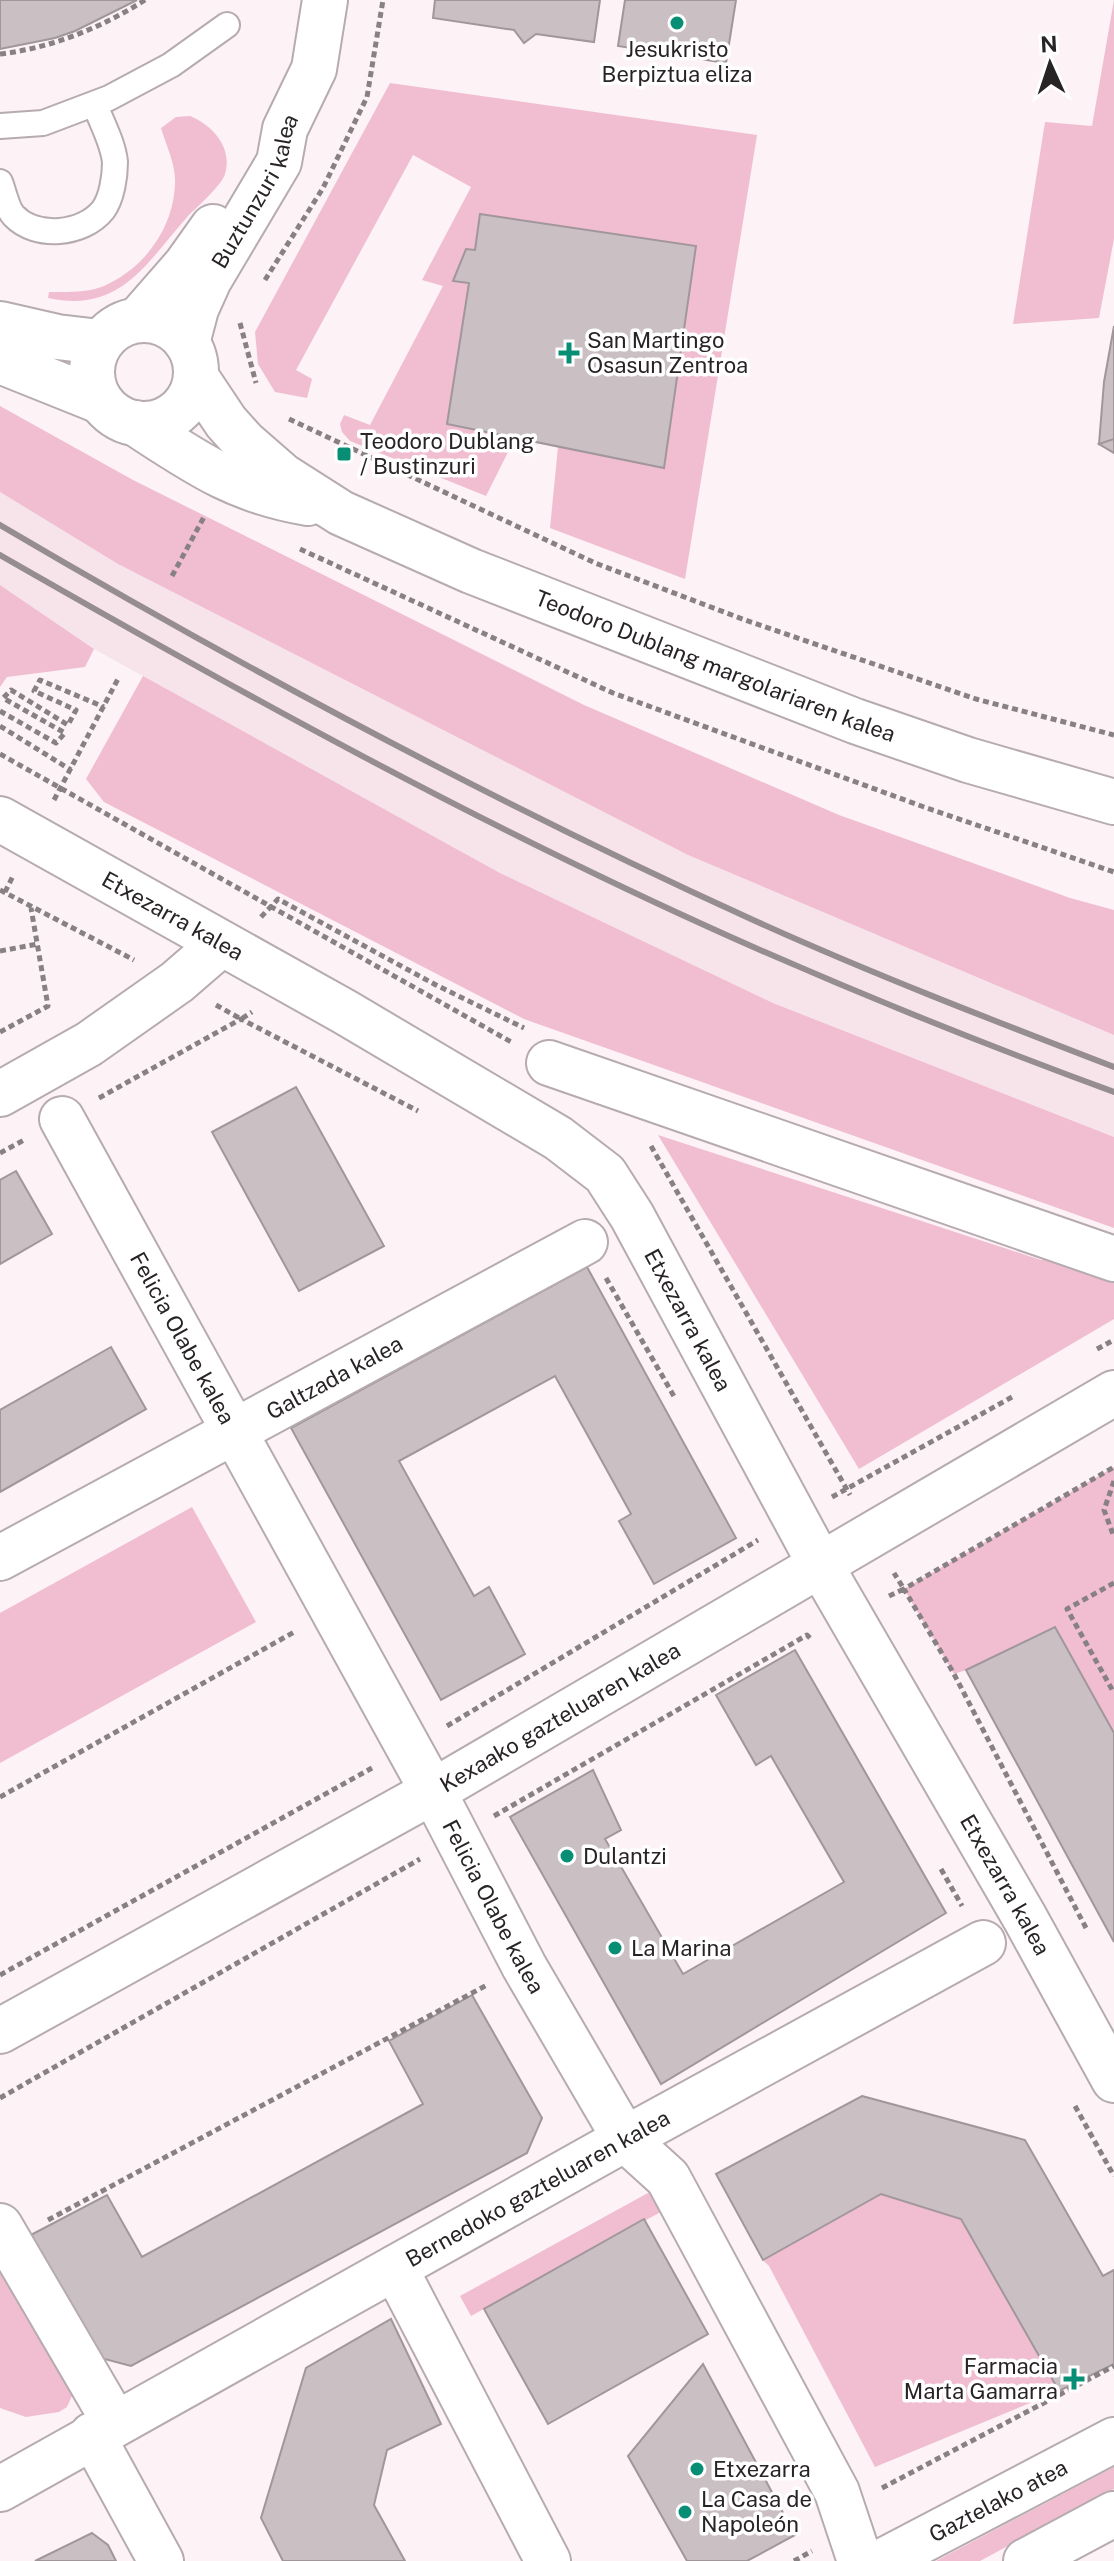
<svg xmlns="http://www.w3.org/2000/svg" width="1114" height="2561" font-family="'Public Sans',sans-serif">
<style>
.built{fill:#f7e4eb}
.green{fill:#f0bdd1}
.building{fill:#cabfc3;stroke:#a1979b;stroke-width:2}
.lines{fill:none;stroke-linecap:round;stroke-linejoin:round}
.lane-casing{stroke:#b6abaf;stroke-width:28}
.street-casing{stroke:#b6abaf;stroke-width:48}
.primary-casing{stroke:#b6abaf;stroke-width:48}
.path{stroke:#888183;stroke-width:5;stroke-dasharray:6 4;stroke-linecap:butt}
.lane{stroke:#fff;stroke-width:24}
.street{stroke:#fff;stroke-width:44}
.primary{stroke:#fff;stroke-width:44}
.rail{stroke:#958d90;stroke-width:6}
.poi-dot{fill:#088e75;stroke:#fff;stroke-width:3}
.labels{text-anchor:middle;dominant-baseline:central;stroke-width:7;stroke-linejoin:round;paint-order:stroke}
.poi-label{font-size:22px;fill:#282425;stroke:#fff;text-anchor:start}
.street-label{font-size:22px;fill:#282425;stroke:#fff}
</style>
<rect width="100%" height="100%" fill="#fdf2f6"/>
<path class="built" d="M0 492 118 564 688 855 1114 1035V1137L773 1003 500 873 94 649 0 585Z"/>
<path class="green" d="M1114 0V239L1099 318 1013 324 1045 122 1092 126Z
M390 83 757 135 685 579 550 528 558 447 664 468 695 246 480 214 475 250 466 249 453 280 469 283 447 423 515 438 486 496 350 441 342 432 340 424 344 415 370 425 443 286 422 280 471 187 413 155 296 370 312 379 307 398 275 392 258 364 255 332Z
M190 116C212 125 233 147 225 174 222 185 197 207 188 216 147 262 121 314 48 298L49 292C68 292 87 293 104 286 145 268 174 227 175 183 176 165 166 145 161 128L176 117Z
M0 406 133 480 584 705 839 815 1070 898 1114 910V1035L688 855 118 564 0 492Z
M0 585 94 649 85 667 7 677 0 687Z
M143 676 500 873 773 1003 1114 1137V1228L524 1019 104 802 86 779Z
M658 1135 1041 1260 1074 1256 1114 1271V1319L859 1469Z
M1114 1467V1733L1055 1627 966 1670 954 1674 904 1589Z
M192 1507 256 1622 0 1763V1613Z
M657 2188 668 2208 471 2316 460 2296Z
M881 2194 961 2219 1059 2391 875 2467 769 2266 763 2260Z
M0 2249 75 2389 67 2407 59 2412 26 2417 0 2408Z
M1114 2467V2489L980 2561H936Z"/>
<path class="building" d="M0 0H137L75 31 55 38 0 49Z
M435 0H600L594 42 536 34 524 43 514 30 433 18Z
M625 0H736L726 63 618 46Z
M480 214 696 246 664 468 447 424 469 283 453 281 466 249 475 250Z
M1114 326V439L1099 444 1104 382Z
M1114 439V453L1099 444Z
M296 1087 384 1246 299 1291 212 1132Z
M16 1171 52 1234 0 1264V1180Z
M587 1267 736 1538 654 1584 619 1521 631 1514 555 1376 399 1461 474 1596 489 1587 525 1654 441 1700 291 1428Z
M111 1347 146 1409 0 1492V1410Z
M1055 1627 1114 1733V1942L966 1670Z
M795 1650 946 1913 661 2084 510 1817 593 1770 621 1830 605 1839 683 1974 844 1882 771 1756 756 1765 716 1695Z
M472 1995 542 2118 527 2153 131 2366 93 2356 27 2237 107 2195 142 2257 423 2104 389 2041Z
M862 2096 1025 2140 1103 2276 1114 2270V2364L1059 2391 961 2219 881 2194 763 2260 716 2174Z
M644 2219 708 2334 548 2424 484 2309Z
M391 2319 441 2424 387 2450 374 2505 405 2561H283L261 2518 306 2368Z
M703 2364 795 2535 747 2561H687L628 2456Z
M92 2533 108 2545 116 2561H35Z"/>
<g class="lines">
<defs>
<path id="lane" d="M0 126 43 123 109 98 171 65 227 25
M0 182C4 192 7 209 14 216 36 239 83 235 103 210 112 198 115 176 115 162 113 142 101 122 95 104"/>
<g id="street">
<path d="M138 320 186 265 213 227"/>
<circle cx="144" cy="372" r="52"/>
<path d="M0 324 57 337 100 342"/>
<path id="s1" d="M187 343 196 309 209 280 279 162 285 129 314 69 325 0"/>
<path d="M0 361 100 401"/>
<path id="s2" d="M196 377 226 422 244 442 283 476 341 513 471 571 855 721 968 760 1114 802"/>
<path d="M135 423C195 462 235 491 308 503"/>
<path id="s3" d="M0 819 345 1012 558 1138 605 1174 632 1216 821 1566 1025 1918 1114 2080"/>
<path d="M549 1063 1114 1259"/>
<path d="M0 1094 89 1044 177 982 221 944"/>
<path id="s4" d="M62 1119 443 1810 524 1966 625 2139 668 2178 837 2492 860 2561"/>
<path id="s5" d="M0 1558 585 1242"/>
<path id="s6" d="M0 2031 432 1792 1114 1393"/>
<path d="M0 2226 115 2423"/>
<path d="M395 2268 548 2561"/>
<path d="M92 2435 161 2561"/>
<path id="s7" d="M0 2489 625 2139 983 1943"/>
</g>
<g id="primary">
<path id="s8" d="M883 2561 1114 2440"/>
<path d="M1026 2561 1114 2514"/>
</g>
</defs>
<use href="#lane" class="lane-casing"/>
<use href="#street" class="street-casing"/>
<use href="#primary" class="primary-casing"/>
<path class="path" d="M0 54C51 48 101 28 145 0
M265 280 323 188 367 97 383 0
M240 323 256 383
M289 419 595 563 745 620 976 699 1114 735
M300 549 613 693 924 807 1114 872
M172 576 204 517
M0 711 56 743 65 733 3 698 11 690 68 725 76 710 34 691 40 680 104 707
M0 726 71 770
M0 754 513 1043
M54 800 119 677
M0 890 134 960
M5 892 13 876
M261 917 278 899 436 985 524 1028
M0 951 38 944
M216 1005 241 1019 252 1012
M0 1032 48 1006 31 908
M99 1098 241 1019 418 1111
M651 1146 850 1495
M0 1153 24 1140
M606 1278 675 1398
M1097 1349 1114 1340
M1114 1481 1104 1510 1114 1537
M832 1497 1012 1397
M1114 1583 1067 1609 1114 1693
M889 1596 904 1589 894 1573
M447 1726 758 1540
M0 1797 296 1631
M494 1816 807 1635 810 1638
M941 1869 962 1906
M1086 1928 954 1674 904 1589 1114 1467
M0 1975 372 1768
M0 2098 420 1859
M1075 2106 1114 2176
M48 2220 487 1985
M882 2488 1114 2366
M794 2561 812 2551"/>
<use href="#lane" class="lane"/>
<use href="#street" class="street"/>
<use href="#primary" class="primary"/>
<path class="rail" d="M0 525C243 668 494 802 751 919 870 973 992 1020 1114 1067
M0 555C239 692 482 826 733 938 859 994 986 1045 1114 1092"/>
</g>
<g class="poi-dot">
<circle cx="677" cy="23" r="8"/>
<path d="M565 341h8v8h8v8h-8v8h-8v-8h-8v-8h8z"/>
<rect x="336" y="446" width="16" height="16" rx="4"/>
<circle cx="567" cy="1856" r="8"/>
<circle cx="615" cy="1948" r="8"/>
<path d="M1070 2367h8v8h8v8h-8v8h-8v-8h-8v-8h8z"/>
<circle cx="697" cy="2469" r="8"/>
<circle cx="685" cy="2512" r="8"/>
</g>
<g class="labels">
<g class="poi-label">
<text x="677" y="49" text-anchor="middle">Jesukristo<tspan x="677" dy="25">Berpiztua eliza</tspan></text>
<text x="587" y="340">San Martingo<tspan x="587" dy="25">Osasun Zentroa</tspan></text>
<text x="360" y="441">Teodoro Dublang<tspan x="360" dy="25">/ Bustinzuri</tspan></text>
<text x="583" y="1856">Dulantzi</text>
<text x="631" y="1948">La Marina</text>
<text x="1058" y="2366" text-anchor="end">Farmacia<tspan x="1058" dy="25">Marta Gamarra</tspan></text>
<text x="713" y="2469">Etxezarra</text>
<text x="701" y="2499">La Casa de<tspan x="701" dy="25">Napoleón</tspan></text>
</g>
<g class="street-label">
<text stroke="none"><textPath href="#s1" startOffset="168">Buztunzuri kalea</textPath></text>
<text stroke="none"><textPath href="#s2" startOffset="606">Teodoro Dublang margolariaren kalea</textPath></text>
<text stroke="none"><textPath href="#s3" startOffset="198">Etxezarra kalea</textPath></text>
<text stroke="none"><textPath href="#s3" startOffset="870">Etxezarra kalea</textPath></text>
<text stroke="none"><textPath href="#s4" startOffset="250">Felicia Olabe kalea</textPath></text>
<text stroke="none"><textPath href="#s5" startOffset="380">Galtzada kalea</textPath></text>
<text stroke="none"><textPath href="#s6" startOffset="642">Kexaako gazteluaren kalea</textPath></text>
<text stroke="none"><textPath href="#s3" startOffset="1518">Etxezarra kalea</textPath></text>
<text stroke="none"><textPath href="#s4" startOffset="898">Felicia Olabe kalea</textPath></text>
<text stroke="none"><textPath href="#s7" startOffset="616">Bernedoko gazteluaren kalea</textPath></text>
<text stroke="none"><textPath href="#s8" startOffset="130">Gaztelako atea</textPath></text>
</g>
</g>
<g transform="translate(1050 64) rotate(357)" stroke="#ffffff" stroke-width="6" paint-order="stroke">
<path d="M0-6L14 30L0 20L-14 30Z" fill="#282425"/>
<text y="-12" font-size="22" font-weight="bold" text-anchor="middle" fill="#282425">N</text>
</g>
</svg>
